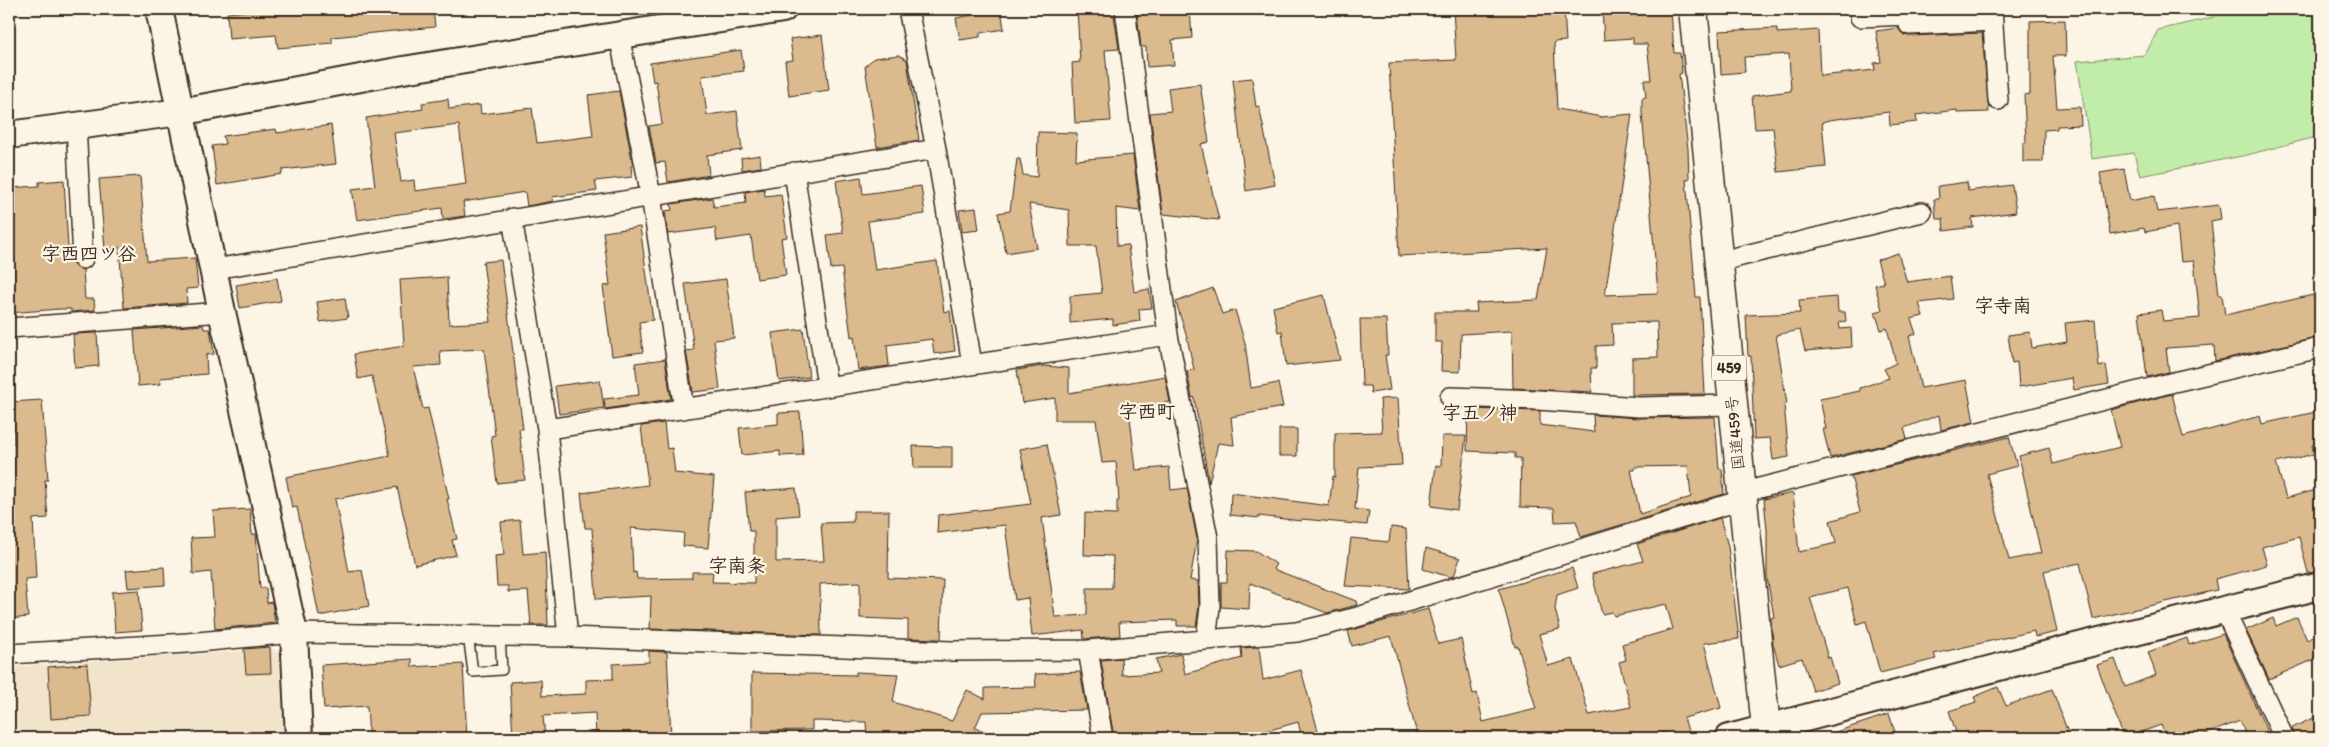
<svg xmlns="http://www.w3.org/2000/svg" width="2329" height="747" font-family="Itim,'Klee One',sans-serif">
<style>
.built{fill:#f2e4cb}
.green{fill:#c1eca9;stroke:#7e8b64}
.building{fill:#dbbb8e;stroke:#3b2a1e;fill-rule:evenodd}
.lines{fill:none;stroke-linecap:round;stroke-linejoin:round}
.lane-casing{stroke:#3b2a1e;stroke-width:12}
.street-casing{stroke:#3b2a1e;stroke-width:22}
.secondary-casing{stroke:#3b2a1e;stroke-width:30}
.highway-casing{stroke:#3b2a1e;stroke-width:31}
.lane{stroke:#fcf5e5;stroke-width:9}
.street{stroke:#fcf5e5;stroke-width:19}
.secondary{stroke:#fcf5e5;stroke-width:26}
.highway{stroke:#fcf5e5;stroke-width:28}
.labels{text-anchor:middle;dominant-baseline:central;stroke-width:4.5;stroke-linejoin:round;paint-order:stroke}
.shield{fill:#fcf5e5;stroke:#75675a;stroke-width:1}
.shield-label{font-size:15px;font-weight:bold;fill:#3b2a1e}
.street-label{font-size:16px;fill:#3b2a1e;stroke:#fcf5e5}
.quarter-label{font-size:19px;font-weight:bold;fill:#3b2a1e;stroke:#fcf5e5}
</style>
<rect width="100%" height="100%" fill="#fcf5e5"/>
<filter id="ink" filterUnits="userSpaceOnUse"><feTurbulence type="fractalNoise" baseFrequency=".02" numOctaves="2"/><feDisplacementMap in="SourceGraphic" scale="10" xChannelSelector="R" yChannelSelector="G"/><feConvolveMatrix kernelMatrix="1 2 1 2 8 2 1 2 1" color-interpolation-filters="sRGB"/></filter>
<g filter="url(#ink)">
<path class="built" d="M273 649 279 654 284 738H9V667Z"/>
<path class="green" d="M2213 9H2320V45L2317 46 2320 68V136L2247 155 2140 176 2134 153 2092 159 2077 61 2145 55 2158 30 2214 17Z"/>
<path class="building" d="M272 9H433L435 27 332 37V43L278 48 276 35 229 39 227 13Z
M982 9H1001L1004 29 980 33V37L960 40 956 18 983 13Z
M1077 9H1111L1112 15H1114L1119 49 1105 50 1111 121 1075 123 1072 63 1080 62Z
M1190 9 1192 38 1172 40 1174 65 1147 67 1146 47H1141L1137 13Z
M1453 9H1564L1566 41 1554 42 1557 109 1602 117 1632 114 1605 295 1658 293 1642 113V98L1646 97 1644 80H1651L1647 44H1633V38L1604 40 1602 9H1671L1674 53H1680L1682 73 1679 74 1688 149 1689 179H1686L1696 297H1700L1705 394 1632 395V358L1658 357 1657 322 1612 323 1613 345 1596 346V368H1591L1592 392 1513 388 1512 331 1461 334 1460 372 1441 371 1442 342H1435V312H1477L1476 303 1538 300 1547 248 1399 256 1389 63 1456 60Z
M1928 9H1981L1929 13Z
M2065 20 2066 56H2053L2057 108 2080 107 2081 125 2057 126V129L2044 130 2043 162H2023V143H2026L2024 95 2030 94V21Z
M1777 28V33L1818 30 1820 76 1875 70 1874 63 1881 62 1876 31 1898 28 1904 35 1910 36 1982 33 1989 112 1957 113V110L1916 115 1917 122 1890 125 1889 112 1829 120 1822 122 1826 167 1778 172 1773 128 1755 129 1752 96 1791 91 1789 54 1744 57 1745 72 1721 74 1719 31Z
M822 35 829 90 789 96 785 61 793 60 790 39Z
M741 50 744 71 702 76 707 115 737 111 742 150 707 155 709 175 668 182 665 162 656 163 649 126 662 124 656 81 653 82 650 63Z
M899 55 907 60 919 140 877 147 865 66 874 58Z
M1252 78 1256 107 1259 106 1275 185 1246 191 1233 80Z
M1200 84 1209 142 1201 144 1219 220 1163 214 1150 113 1171 111 1168 88Z
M619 91 633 165 631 166 632 177 595 181 597 191 552 197 553 201 527 206 525 192 463 202 465 216 443 219 442 208 357 220 352 189 375 186 366 118 423 109 422 103 448 99 449 109 480 105 481 114 532 108 537 143 593 136 588 95ZM459 125 466 184 415 191 414 180 401 182 394 133Z
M331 125 336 164 282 170V174L217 185 212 146 225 144 223 136 276 129 277 133Z
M1038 132 1077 133 1076 160 1133 155 1140 211 1116 208 1117 246 1128 245 1134 292 1149 289 1152 308 1139 309 1140 321 1113 325V319L1070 323V296L1102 293 1096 246H1070L1069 210 1029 204 1037 248 1006 253 998 213 1010 211 1017 159H1020L1023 175 1037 177Z
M760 155 761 167 742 170 741 158Z
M2124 169 2130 201 2154 196 2157 212 2219 205 2221 219 2211 221 2219 295H2222L2225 315 2313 295 2320 324V337L2215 361 2214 345 2166 348 2169 372 2147 377 2139 313 2161 310 2163 321 2200 318 2194 261 2181 262 2177 226 2145 232 2144 228 2110 234 2100 173Z
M140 176 147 261 195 258 198 288 186 289 187 303 124 308 119 247 105 249 99 179Z
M861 177 863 194 921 186 925 214 868 221 875 270 937 261 944 312 950 311 955 351 934 354 932 339 887 345 889 366 858 370 854 336 851 337 842 268 831 269 827 235 843 233 836 181Z
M64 180 68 247H71L73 265 83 270 85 299H94L95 310 71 312V309H59L9 313V188L39 186V182Z
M1967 182 1968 191 2012 185 2016 212 1972 218 1973 227 1944 231 1943 219H1936L1934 199H1939L1938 186Z
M764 189 765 196 781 194 787 237 781 238 786 275 757 279 751 236 717 241 715 228 668 234 665 211 672 210 671 204 712 198 714 207 746 203 745 192Z
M976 208 979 230 962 232 959 210Z
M640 227 653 320 639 322 643 352 612 356 603 286 610 285 603 232Z
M1898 253 1907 282 1950 276 1953 299 1919 303 1923 316 1911 319 1916 334 1909 336 1921 388 1966 380 1974 422 1941 430 1939 415 1904 428 1907 439 1830 458 1823 429H1826L1820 399 1860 391V388L1889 378 1884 369 1896 363 1887 328 1881 330 1875 312 1882 310 1875 285 1884 283 1877 260Z
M501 260 523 429H519L525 480 497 483 491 436 495 435 484 349 440 351 441 365 413 367 423 409 428 408 449 499H447L457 539 452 540 456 555 415 565 397 487 335 499 349 572 362 570 369 606 319 616 297 507 292 508 286 477 390 456 372 376 358 379 354 354 404 346 400 280 447 277 449 324 491 322 483 262Z
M277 278 281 301 240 308 236 285Z
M726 279 734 338 714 340 720 389 693 392 686 351 694 350 685 284Z
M1213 288 1222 314 1235 310 1245 343 1251 388 1278 383 1283 407 1231 417 1234 445 1218 443 1209 483 1194 397 1192 398 1187 371 1194 370 1187 338 1176 302Z
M1324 295 1340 360 1286 366 1282 331 1278 332 1273 307Z
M1837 297 1838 312H1845L1846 321 1839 322 1840 329 1851 328 1852 347 1805 351 1800 330 1776 335 1787 404H1784L1789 457 1773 460 1770 438 1754 439 1751 356H1748L1746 315 1800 313 1799 300Z
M345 298 348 318 320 322 317 302Z
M1360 319H1386L1388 355H1385L1390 390 1371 393 1370 386H1362Z
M2095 320 2099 367 2106 365 2109 384 2074 390 2072 378 2019 387 2017 362 2012 363 2008 335 2030 332 2032 348 2067 342 2065 323Z
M203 325 204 329H210L214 354 206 355 207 374 160 378 161 384 138 386 134 330Z
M803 329 809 377 779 381 772 333Z
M97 333 99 366 75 368 73 334Z
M665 359 671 399 605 409 604 399 639 395 635 363Z
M1043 366 1069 368V393L1165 376 1170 402 1129 409 1136 470 1169 467 1171 490 1187 488 1197 539 1190 580 1198 581 1199 606 1196 626H1177V620L1119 622 1120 636 1084 639 1083 630 1032 636 1028 598 1015 600 1005 525 937 533 938 515 1031 504 1020 449 1047 444 1061 515 1042 518 1055 617 1087 615V588H1112L1113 556 1084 555 1085 513 1117 514V501H1119L1116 462 1102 463 1096 420H1055V398L1022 403 1017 370Z
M600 380 604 408 559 414 555 386Z
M2172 394 2183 437 2260 416 2262 424 2320 411V443L2312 445 2314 454 2276 463 2286 498 2320 489V571L2308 573 2299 537 2262 547 2267 565 2215 579 2217 590 2093 619 2080 563 2044 571 2057 632 2035 637 2034 631 1934 654 1936 659 1880 673 1866 621 1857 624 1848 588 1810 597 1828 658 1830 657 1838 683 1813 691 1802 658 1779 665 1773 644 1771 618 1774 617 1767 577V530L1764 499 1793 493 1799 552 1836 543 1830 521 1860 512 1851 476 2009 437 2017 466 1987 474 2009 560 2041 553 2019 456 2049 448 2053 464 2120 447 2111 410Z
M1398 398 1402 465 1359 467 1355 509 1369 511 1367 525 1302 519 1301 521 1259 516V518L1230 515 1231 493 1329 506 1333 476 1335 477V433L1382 432 1380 399Z
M42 400 48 480H45L48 518 33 519 36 578 25 579 28 617 9 619V517H13L9 444 14 443 11 402Z
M1468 409 1540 411V425L1594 432 1593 415 1639 418 1715 417 1719 469H1722L1724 494 1581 537 1576 521 1555 522 1554 508 1520 507 1521 458H1515V453L1467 451ZM1688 466 1691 497 1640 514 1631 470H1635V467Z
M800 412 803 455 780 456V451L742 455 739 428 778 424V413Z
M664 423 667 449 672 448 675 473 714 477 708 548 683 546 684 533 631 528 633 573 636 572 637 579 692 578V572H713L712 582 754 583V531H749L745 492 796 488 799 515 776 517V562L824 561 821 523 853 522V511H889L888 578 943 580 941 639 908 638V620L860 618V582L820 584 821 635 650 629 651 596 596 599 592 528H585L581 493 648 485 641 426Z
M1279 429H1297V456H1279Z
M1442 436H1466L1457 510 1431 506 1436 465 1441 466Z
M913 446 952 447V468H914Z
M250 509 252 534H256L260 588H266L267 603 272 602 275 623 215 629 211 572 193 574 191 538 215 537 213 511Z
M1720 518 1728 546 1739 639 1704 643 1721 708 1684 718 1689 734 1672 738H1667L1665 732 1641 738H1418L1391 636 1352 646 1348 631 1428 609 1438 644 1461 639 1473 694 1477 693 1483 722 1536 709 1518 646 1515 647 1499 589 1572 568 1578 588 1557 595 1555 609 1560 629 1539 634 1548 666 1573 659 1589 715 1631 707 1619 662 1626 660 1622 644 1673 629 1666 604 1614 616 1612 612 1602 614 1592 574 1643 561 1637 544Z
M520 520 523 554 545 552 548 625H531L528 591 508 592V586H497L495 556 504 555 501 522Z
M1391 527 1406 529 1409 589 1345 586 1351 538 1389 542Z
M1426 548 1460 558 1454 576 1450 577 1423 569Z
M1228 550 1256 551 1276 564 1273 569 1356 601 1357 605 1327 613 1250 583 1249 609 1221 607V582H1227Z
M164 567 165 585 128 588 126 570Z
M139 590 142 630 115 632 112 592Z
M2297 617 2307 640 2320 634V657L2269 679 2246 630 2273 618 2276 626Z
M2223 634 2270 738H2247L2240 721 2195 738H2166L2161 725 2124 738 2097 665 2115 659 2125 687 2156 675 2148 652 2187 638 2189 645Z
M270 647 271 673 246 674 244 649Z
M1259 647 1263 680 1301 670 1320 738H1302L1298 722 1256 734 1257 738H1114L1101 660 1121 658 1122 675 1159 673 1156 659 1181 654 1185 674 1242 658 1241 648Z
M649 651 667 652 671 738H596L595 713 543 716 545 738H513L510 682 541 680 542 696 586 694V680L613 679V664L649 662Z
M412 659V667L463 664 467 738H369L367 706 324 709 321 665Z
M87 664 91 716 51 719 48 667Z
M856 672 898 674 893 702 952 721 967 690 985 699V688L1036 687 1035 674 1080 672 1087 710 982 712 975 728 995 734 994 738H867L866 722 812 721V730L752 731V673L856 675Z
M1998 687 2006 706 2052 689 2070 738H1958L1949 711 1976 702 1974 697Z
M1889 714 1897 738H1828L1827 735Z
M2315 717 2320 728V738H2295L2292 728Z"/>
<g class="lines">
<defs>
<path id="lane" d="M468 635 473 672 502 670 500 636"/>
<path id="street" d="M908 9 936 149 972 364
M1125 9 1168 335 1208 538 1210 607 1206 640
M1860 9V17L1909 15
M1908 9 1909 25 1993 21
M1992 10 1998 100
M619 35 651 196 684 409
M76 125 83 259
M794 172 827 385
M512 218 547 429
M1725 260 1922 212
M214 269 936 149
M9 328 222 312
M1450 397 1538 400 1639 407 1732 405
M2224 609 2284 738
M568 637 547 429C754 399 960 365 1168 335
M1088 650 1103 738
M9 654 187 643 294 633 568 637 952 651 1088 650 1206 640 1297 632 1354 618 1742 500 1752 490 2174 382 2320 348"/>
<path id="secondary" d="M159 9 222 312 294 633 299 738
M9 135 180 112 403 70 783 9
M1729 738 2071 648 2320 586"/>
<path id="highway" d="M1693 9 1767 738"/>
</defs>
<use href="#lane" class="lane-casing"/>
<use href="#street" class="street-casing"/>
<use href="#secondary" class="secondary-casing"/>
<use href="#highway" class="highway-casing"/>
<use href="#lane" class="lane"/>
<use href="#street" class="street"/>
<use href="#secondary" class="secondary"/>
<use href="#highway" class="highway"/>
</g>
</g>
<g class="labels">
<rect class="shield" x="1711.5" y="355.5" width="35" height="25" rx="4"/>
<g class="shield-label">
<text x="1729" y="368">459</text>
</g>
<g class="street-label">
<text transform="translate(1735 433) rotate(-96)">国道459号</text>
</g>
<g class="quarter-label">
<text x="89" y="253">字西四ツ谷</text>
<text x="2003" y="305">字寺南</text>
<text x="1147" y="411">字西町</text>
<text x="1480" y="412">字五ノ神</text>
<text x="737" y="565">字南条</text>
</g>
</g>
<rect width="2329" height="747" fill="none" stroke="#fcf5e5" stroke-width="30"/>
<rect x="15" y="15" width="2299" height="717" fill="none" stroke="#3b2a1e" stroke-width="2" filter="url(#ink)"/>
</svg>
